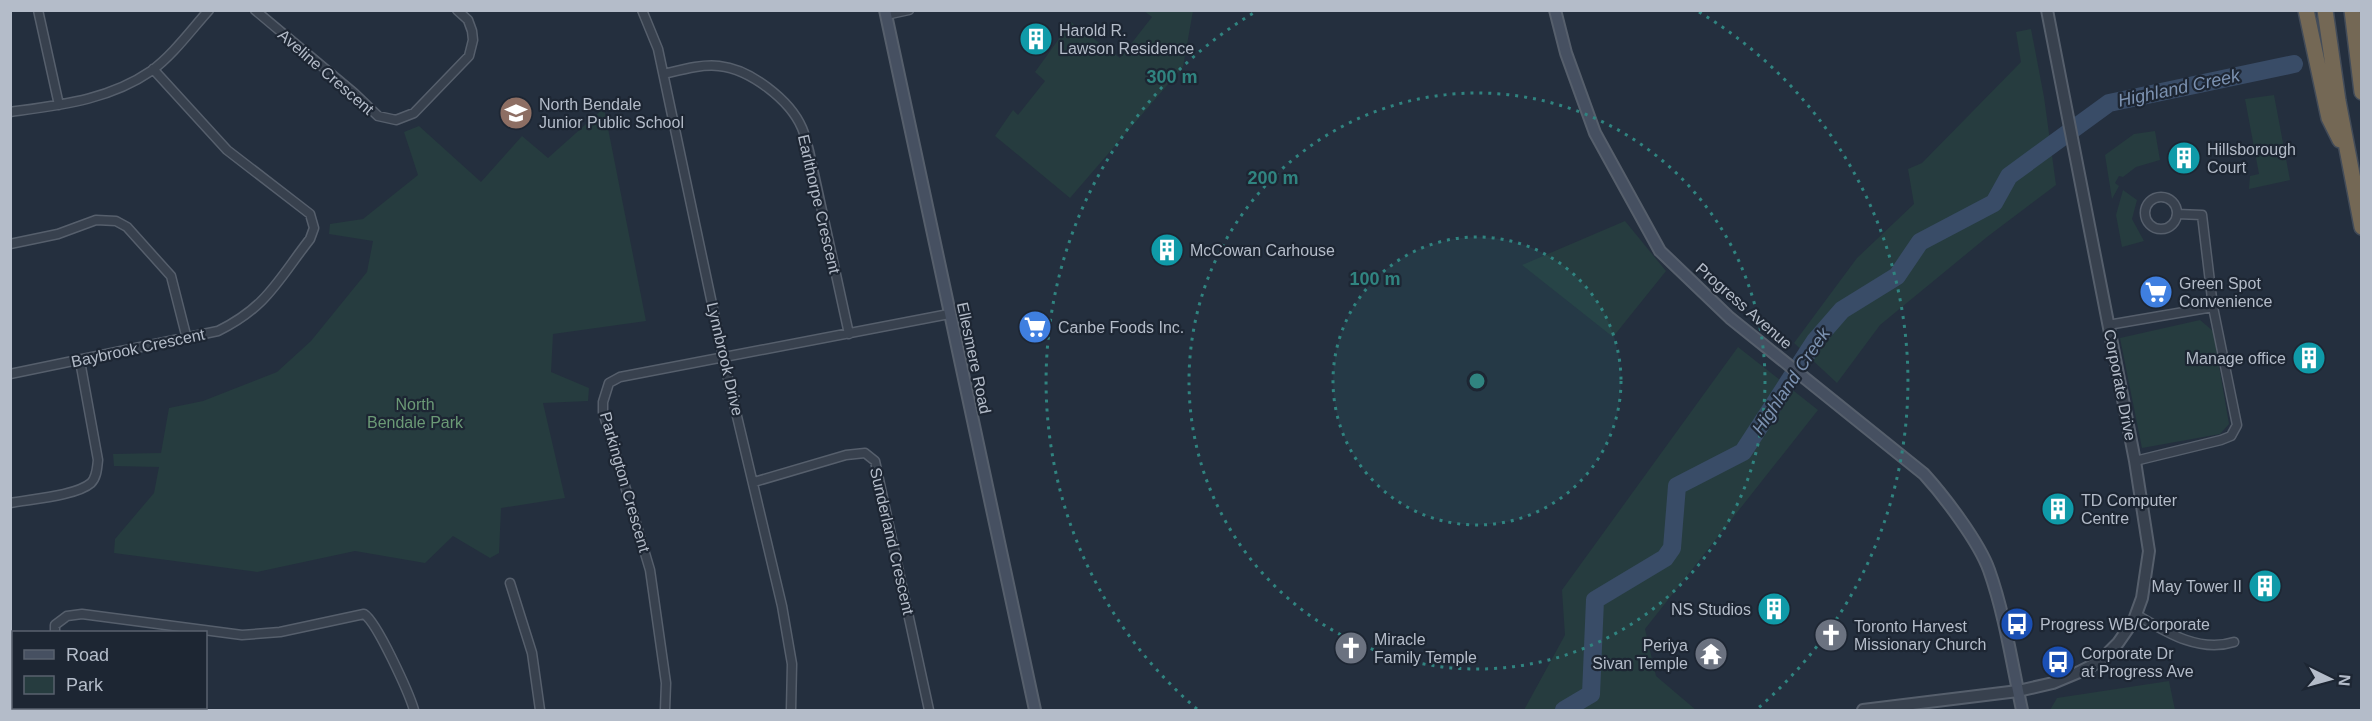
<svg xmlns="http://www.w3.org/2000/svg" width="2372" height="721" font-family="Helvetica,sans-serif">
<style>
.green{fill:#263c3f}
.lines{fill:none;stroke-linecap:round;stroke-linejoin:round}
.river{stroke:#394c67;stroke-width:18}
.minor-casing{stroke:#565f6c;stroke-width:11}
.tertiary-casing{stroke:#565f6c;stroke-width:14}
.secondary-casing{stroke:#565f6c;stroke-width:14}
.motorway-casing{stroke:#434c59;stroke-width:18}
.minor{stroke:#38414e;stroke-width:8}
.tertiary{stroke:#38414e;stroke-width:10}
.secondary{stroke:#465061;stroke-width:10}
.motorway{stroke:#746855;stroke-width:15}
.ring{fill:none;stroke:#308480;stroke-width:3;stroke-dasharray:3 6}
.labels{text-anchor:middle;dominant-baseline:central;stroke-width:4.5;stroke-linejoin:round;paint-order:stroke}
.poi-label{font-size:16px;fill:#b4bcc9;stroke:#1d2633;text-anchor:start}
.street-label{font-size:16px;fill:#b4bcc9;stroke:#1d2633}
.park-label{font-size:16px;fill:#6b9a76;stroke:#1d2633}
.water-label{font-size:18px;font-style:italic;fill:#7c92b1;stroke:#1d2633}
.centre{fill:#308480;stroke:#1d2633;stroke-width:3}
.ring-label{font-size:18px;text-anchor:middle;font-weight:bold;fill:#308480;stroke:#1d2633;stroke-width:4.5;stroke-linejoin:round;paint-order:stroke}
</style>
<rect width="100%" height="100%" fill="#242f3e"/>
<path class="green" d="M1144 11H1193L1183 67 1070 198 995 136 1013 110 1018 115 1045 81 1035 72 1071 22 1120 58 1152 17Z
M2031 29 2044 97 2056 185 1987 237 1880 325 1837 383 1794 343 1857 258 1914 204 1908 169 1922 163 2021 62 2016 32Z
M2274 95 2290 180 2249 189 2250 176 2259 174 2245 99Z
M604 108 646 321 553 334 551 372 589 388 588 401 543 403 565 498 501 508 499 553 490 558 453 536 425 563 355 551 257 572 114 553 115 539 154 493 159 467 114 466 113 454 161 453 169 408 203 401 277 372 311 341 367 272 373 241 329 234 330 224 363 219 418 175 404 132 419 126 481 182 522 136 548 158Z
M2155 131 2160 160 2136 167 2123 177 2119 176 2115 183 2119 186 2112 199 2105 155 2134 134Z
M2123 190 2137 200 2132 219 2144 241 2122 247 2116 215Z
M1625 221 1666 271 1613 337 1522 265Z
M2200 320 2213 331 2229 424 2220 434 2142 448 2120 338Z
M1738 347 1818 410 1645 629 1656 676 1696 710H1524L1565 635 1562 590Z
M2169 681 2175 710H2050L2057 698Z"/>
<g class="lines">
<path class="river" d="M1564 710 1591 694 1595 600 1665 558 1672 548 1677 486 1743 452 1815 341 1842 310 1897 276 1920 242 1994 203 2009 176 2109 103 2294 64"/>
<defs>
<path id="minor" d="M38 10 59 105
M255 10 354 93 378 116 396 120 414 113 469 56 473 40 472 31 468 20 457 10
M642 10 658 49 726 370 782 606 792 664 791 710
M886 15 909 10
M664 74C681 70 701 64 719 66 750 69 790 100 802 128 805 135 807 143 809 151L849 334
M10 112C60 105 109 100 151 71 173 55 191 30 209 10
M2145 213a16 16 0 1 1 32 0a16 16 0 1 1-32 0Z
M10 244 58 234 96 220 116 221 127 227 171 276 187 339
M2108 325 2213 307
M10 374 218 331C267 307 278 280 310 239L314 228 310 214 227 150 153 69
M2135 461 2221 440 2231 436 2237 425 2213 307 2202 215 2177 214
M754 482 846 455 865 453 875 461 929 710
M10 503C31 499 76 496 91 483 97 477 97 468 98 460L80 361
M510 583 532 653 540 710
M2137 615C2166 632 2199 653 2234 642
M55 632V625L67 616 82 614 242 635 280 632 364 614C377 622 409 693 414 710
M44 710 45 708
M665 710 666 683 650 570 603 412V402L609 383 620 377 949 314"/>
<path id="tertiary" d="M1863 710 2018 691 2053 683 2077 673 2099 662 2118 643 2134 620 2142 598 2149 551 2135 461 2047 10"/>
<path id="secondary" d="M885 10 1035 710
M1555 10 1566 53 1595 133 1660 251 1730 318 1924 474C1944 496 1979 542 1989 570 2005 615 2012 664 2022 710"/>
<path id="motorway" d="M2306 10 2329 118 2340 140
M2325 10 2338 101 2362 227
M2352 10 2362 92"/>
</defs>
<use href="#minor" class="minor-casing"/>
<use href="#tertiary" class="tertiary-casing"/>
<use href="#secondary" class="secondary-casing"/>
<use href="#motorway" class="motorway-casing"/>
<use href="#minor" class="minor"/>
<use href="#tertiary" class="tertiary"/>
<use href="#secondary" class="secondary"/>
<use href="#motorway" class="motorway"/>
</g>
<circle cx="1477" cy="381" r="144" fill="#308480" fill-opacity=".12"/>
<g class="ring">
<circle cx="1477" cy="381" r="144"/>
<circle cx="1477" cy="381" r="288"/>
<path d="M1197 709A431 431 0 0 1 1255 12M1699 12A431 431 0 0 1 1757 709"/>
</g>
<defs>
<symbol id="building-disc" viewBox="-11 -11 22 22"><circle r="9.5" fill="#0f9aa8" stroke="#1d2633"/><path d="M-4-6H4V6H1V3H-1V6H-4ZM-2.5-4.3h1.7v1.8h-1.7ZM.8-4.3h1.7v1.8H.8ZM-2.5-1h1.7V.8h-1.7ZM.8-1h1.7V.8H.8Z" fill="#fff"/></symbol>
<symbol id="school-disc" viewBox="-11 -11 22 22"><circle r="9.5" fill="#8d6e63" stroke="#1d2633"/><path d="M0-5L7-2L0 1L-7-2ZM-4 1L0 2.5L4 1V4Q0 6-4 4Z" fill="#fff"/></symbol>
<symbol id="supermarket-disc" viewBox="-11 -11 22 22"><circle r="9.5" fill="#3f7fe0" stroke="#1d2633"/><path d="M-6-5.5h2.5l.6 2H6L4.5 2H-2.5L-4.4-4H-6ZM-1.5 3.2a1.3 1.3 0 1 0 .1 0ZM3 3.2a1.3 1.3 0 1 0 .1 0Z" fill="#fff"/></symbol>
<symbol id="bus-disc" viewBox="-11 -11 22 22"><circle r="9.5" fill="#1a4fb4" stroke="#1d2633"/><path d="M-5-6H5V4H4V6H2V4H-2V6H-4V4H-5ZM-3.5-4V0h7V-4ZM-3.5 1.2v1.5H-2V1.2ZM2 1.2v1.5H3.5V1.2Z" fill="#fff"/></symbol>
<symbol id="church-disc" viewBox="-11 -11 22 22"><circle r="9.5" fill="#6b7280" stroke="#1d2633"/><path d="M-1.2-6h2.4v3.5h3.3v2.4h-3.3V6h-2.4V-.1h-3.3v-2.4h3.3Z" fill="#fff"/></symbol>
<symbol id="temple-disc" viewBox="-11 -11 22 22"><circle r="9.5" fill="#6b7280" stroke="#1d2633"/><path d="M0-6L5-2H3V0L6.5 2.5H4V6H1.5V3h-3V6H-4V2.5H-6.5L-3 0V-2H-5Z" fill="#fff"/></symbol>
</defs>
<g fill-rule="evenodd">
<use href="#building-disc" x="1017" y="20" width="38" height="38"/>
<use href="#school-disc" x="497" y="94" width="38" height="38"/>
<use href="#building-disc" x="2165" y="139" width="38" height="38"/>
<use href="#building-disc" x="1148" y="231" width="38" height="38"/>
<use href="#supermarket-disc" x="2137" y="273" width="38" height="38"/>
<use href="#supermarket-disc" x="1016" y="308" width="38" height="38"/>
<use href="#building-disc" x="2290" y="339" width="38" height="38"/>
<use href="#building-disc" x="2039" y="490" width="38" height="38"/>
<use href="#building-disc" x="2246" y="567" width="38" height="38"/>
<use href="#building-disc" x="1755" y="590" width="38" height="38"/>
<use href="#bus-disc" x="1998" y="605" width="38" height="38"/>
<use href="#church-disc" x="1812" y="616" width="38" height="38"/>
<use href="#church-disc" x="1332" y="629" width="38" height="38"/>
<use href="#temple-disc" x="1692" y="635" width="38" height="38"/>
<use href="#bus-disc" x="2039" y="643" width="38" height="38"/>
</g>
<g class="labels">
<g class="poi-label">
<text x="1059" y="30">Harold R.<tspan x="1059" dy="18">Lawson Residence</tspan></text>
<text x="539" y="104">North Bendale<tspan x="539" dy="18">Junior Public School</tspan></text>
<text x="2207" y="149">Hillsborough<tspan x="2207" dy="18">Court</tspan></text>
<text x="1190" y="250">McCowan Carhouse</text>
<text x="2179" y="283">Green Spot<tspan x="2179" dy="18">Convenience</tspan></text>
<text x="1058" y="327">Canbe Foods Inc.</text>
<text x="2286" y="358" text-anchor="end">Manage office</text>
<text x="2081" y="500">TD Computer<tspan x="2081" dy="18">Centre</tspan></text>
<text x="2242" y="586" text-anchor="end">May Tower II</text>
<text x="1751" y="609" text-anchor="end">NS Studios</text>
<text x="2040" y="624">Progress WB/Corporate</text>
<text x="1854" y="626">Toronto Harvest<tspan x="1854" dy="18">Missionary Church</tspan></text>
<text x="1374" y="639">Miracle<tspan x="1374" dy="18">Family Temple</tspan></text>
<text x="1688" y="645" text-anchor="end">Periya<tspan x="1688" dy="18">Sivan Temple</tspan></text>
<text x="2081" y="653">Corporate Dr<tspan x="2081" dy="18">at Progress Ave</tspan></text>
</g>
<g class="street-label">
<text transform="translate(326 72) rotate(41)">Aveline Crescent</text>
<text transform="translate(819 204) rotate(77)">Earlthorpe Crescent</text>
<text transform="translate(1744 306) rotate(41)">Progress Avenue</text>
<text transform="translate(138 348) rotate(-12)">Baybrook Crescent</text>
<text transform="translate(974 358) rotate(78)">Ellesmere Road</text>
<text transform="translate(725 359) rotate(77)">Lynnbrook Drive</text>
<text transform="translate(2120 385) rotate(79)">Corporate Drive</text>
<text transform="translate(625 482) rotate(74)">Parkington Crescent</text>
<text transform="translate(892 541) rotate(77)">Sunderland Crescent</text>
</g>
<g class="park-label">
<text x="415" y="404">North<tspan x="415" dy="18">Bendale Park</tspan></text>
</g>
<g class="water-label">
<text transform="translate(2179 88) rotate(-12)">Highland Creek</text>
<text transform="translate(1791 381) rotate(-56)">Highland Creek</text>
</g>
</g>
<circle cx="1477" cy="381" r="9" class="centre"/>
<g class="ring-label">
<text x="1172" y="83">300 m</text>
<text x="1273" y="184">200 m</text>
<text x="1375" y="285">100 m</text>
</g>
<rect width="2372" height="721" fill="none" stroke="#b4bcc9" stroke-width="24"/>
<rect x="12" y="631" width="195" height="78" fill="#1d2633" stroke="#59626f" stroke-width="1.5"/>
<rect x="24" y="650" width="30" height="9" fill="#465061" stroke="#59626f" stroke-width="1.5"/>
<text x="66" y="661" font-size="18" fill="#b4bcc9">Road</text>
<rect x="24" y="676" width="30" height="18" fill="#263c3f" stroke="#59626f" stroke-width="1.5"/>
<text x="66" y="691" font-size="18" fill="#b4bcc9">Park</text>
<g transform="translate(2330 679) rotate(95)" stroke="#1d2633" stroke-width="4.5" paint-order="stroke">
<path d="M0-4.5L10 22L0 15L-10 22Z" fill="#b4bcc9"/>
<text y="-9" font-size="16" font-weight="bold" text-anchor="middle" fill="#b4bcc9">N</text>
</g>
</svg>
